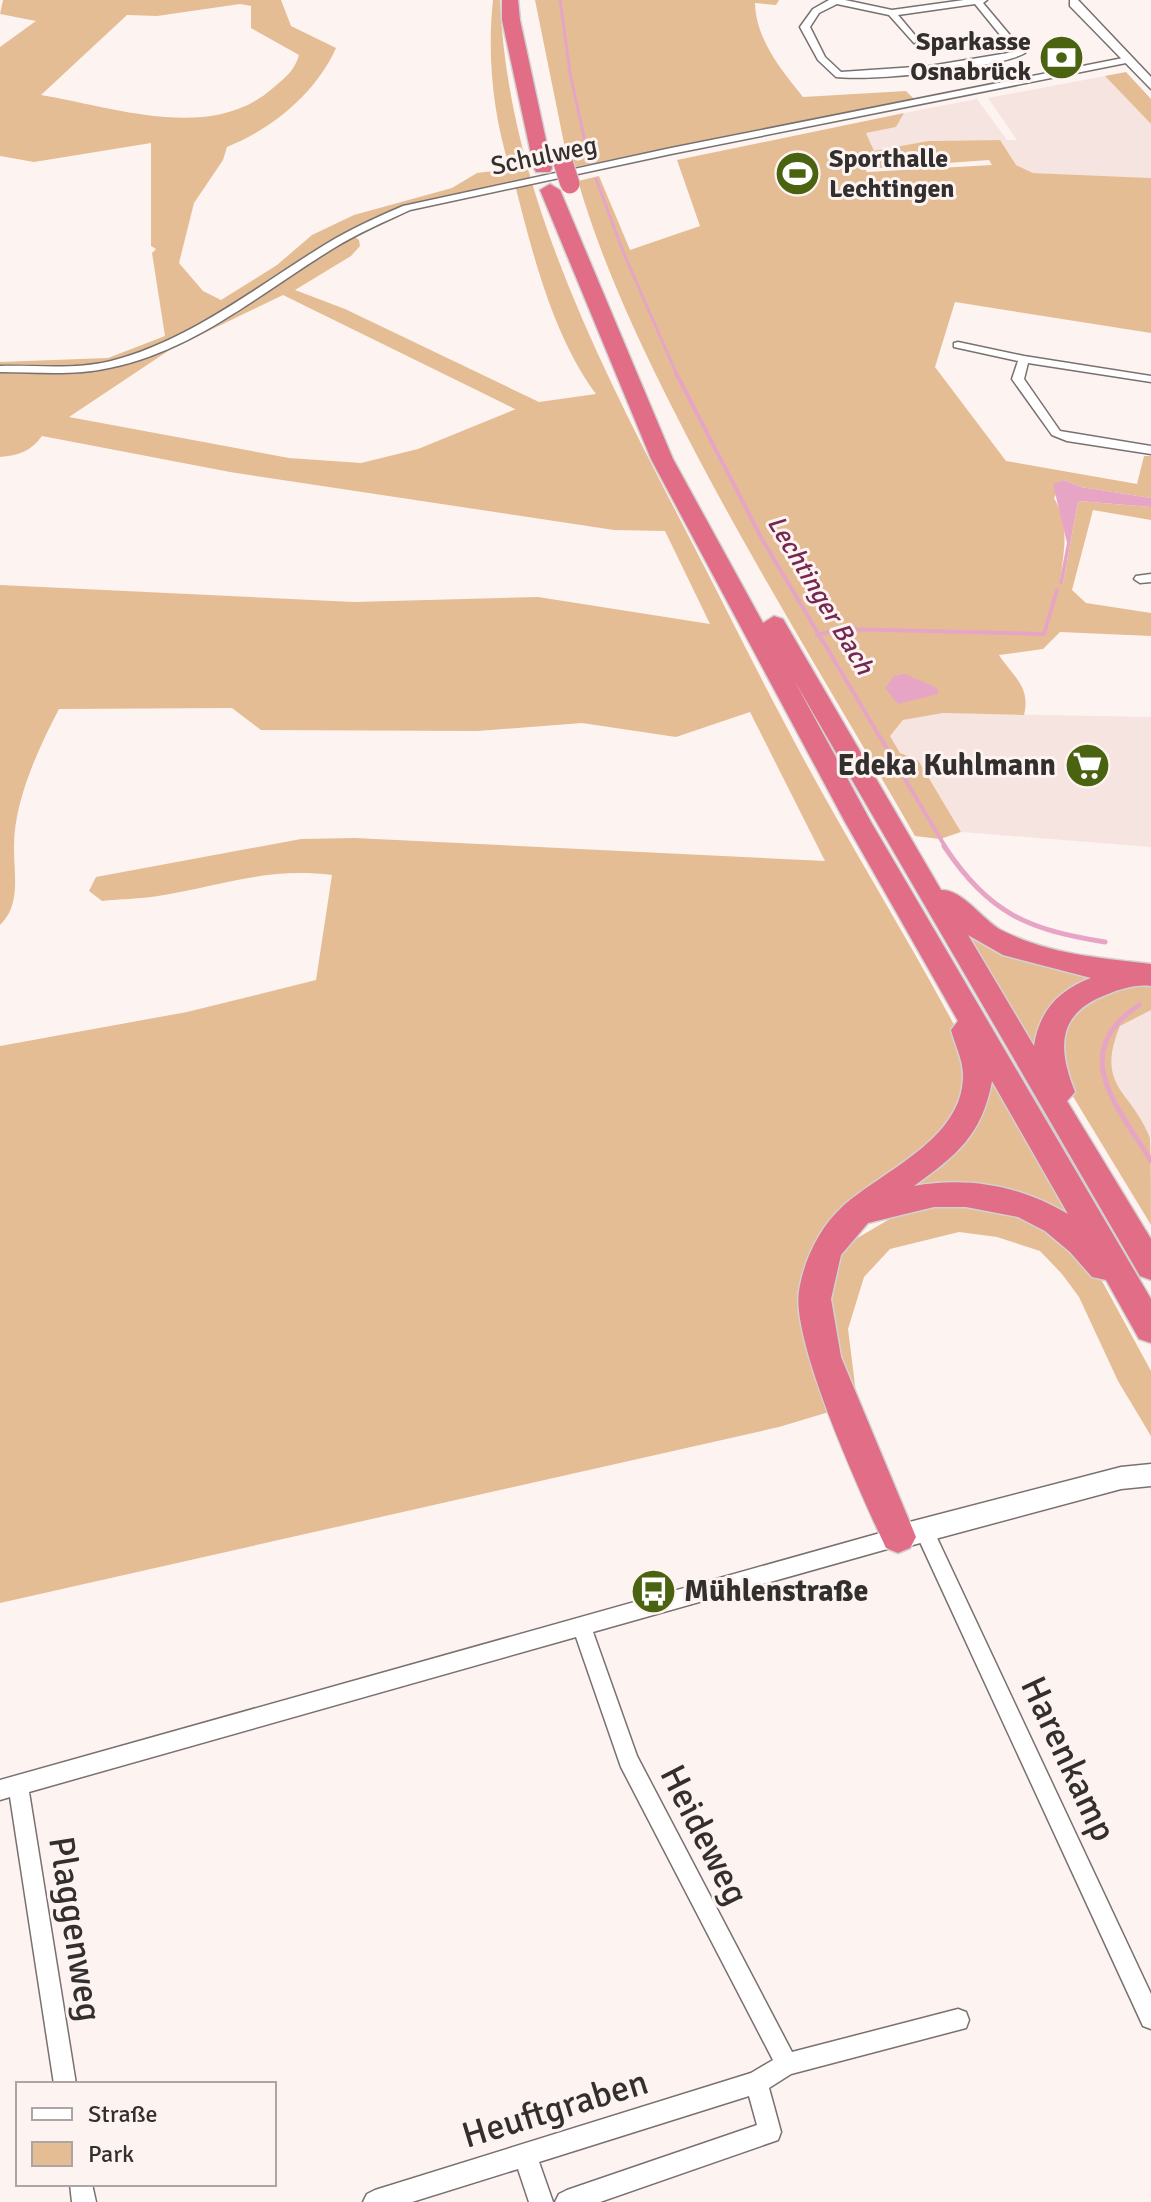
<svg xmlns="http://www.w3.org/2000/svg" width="1151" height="2202" font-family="Signika,sans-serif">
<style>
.built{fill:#f6e4e1}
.green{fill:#e5bd94;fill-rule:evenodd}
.water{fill:#e7a5c5}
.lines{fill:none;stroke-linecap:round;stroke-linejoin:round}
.stream-far2{stroke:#e7a5c5;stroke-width:3}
.stream-far1{stroke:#e7a5c5;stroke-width:4}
.stream{stroke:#e7a5c5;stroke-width:5}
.street-casing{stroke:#797170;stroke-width:3}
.secondary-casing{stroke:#797170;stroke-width:3}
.highway-casing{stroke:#d2d1d1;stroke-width:3}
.street{fill:#fff;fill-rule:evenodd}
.secondary{fill:#fff;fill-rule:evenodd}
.highway{fill:#e16d86;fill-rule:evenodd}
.highway-bridge-casing{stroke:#d2d1d1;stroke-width:21;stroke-linecap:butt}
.highway-bridge{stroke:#e16d86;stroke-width:19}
.labels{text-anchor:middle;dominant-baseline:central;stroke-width:6;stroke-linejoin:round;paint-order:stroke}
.far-poi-label{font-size:26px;font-weight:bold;fill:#332f2f;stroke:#fdf3f1;text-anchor:end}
.far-street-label{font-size:26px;fill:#332f2f;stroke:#fdf3f1}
.far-water-label{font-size:26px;font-style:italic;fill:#742752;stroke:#fdf3f1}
.poi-label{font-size:30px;font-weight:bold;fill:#332f2f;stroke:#fdf3f1;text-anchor:end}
.near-street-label{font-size:36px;fill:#332f2f;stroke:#fdf3f1}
</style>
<rect width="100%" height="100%" fill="#fdf3f1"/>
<path class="built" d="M1105 76 1151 124V178L1033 173 1016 165 999 140 928 141 874 152 866 133 896 127 904 113 977 99 1007 140H1017L988 98Z
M943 713 1151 717V847L961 832 918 761 900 753 889 736 903 720Z
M1151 1010V1140L1109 1070 1110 1051 1120 1026Z"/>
<path class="green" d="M3 0H281L291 26 336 48C316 93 272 129 227 147L223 160 194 203 179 263 203 291 221 300 277 265 312 235 354 215 452 188 477 173 510 169C493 115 487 56 493 0H500C508 191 602 368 687 533 720 596 751 660 784 722 839 828 903 929 959 1034L965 1058 959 1117 918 1155 800 1303 806 1348 829 1412 779 1427 0 1603V1046L187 1012 316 980 332 875C265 867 221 886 158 896 140 899 120 899 102 901L89 891 96 877 301 839 355 838 825 861 750 712 676 737 582 723 477 731 261 730 232 708 59 709C38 749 13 803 14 849 14 875 21 905 0 925V585L354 602 538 597 710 624 665 531 614 530 230 472 42 436C30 452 19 455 0 457V362L108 358 165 336 152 253 156 249 151 246V143L34 162 0 156V47L36 21 0 14ZM240 4 251 6V28L299 55C295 70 285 78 273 88 211 143 114 107 41 95L127 15 157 16ZM515 185C533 255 553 336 596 394L539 402 345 309 295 290 351 256 360 246 359 240 353 235 407 208ZM283 295 515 409H516L418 449 361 463 289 458 69 417 171 349Z
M535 0H779L776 5 755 3C756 40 781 69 803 97L906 91 914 99 569 168Z
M1126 72 1151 99V124L1105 76Z
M904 113 896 127 866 133 874 151 928 141 1000 140 1016 165 1033 173 1151 178V333L955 302 935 367 1006 461 1137 484 1144 456H1151V498L1081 487 1064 480 1054 498C1071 528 1063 552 1060 584H1063L1078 501 1151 507V520L1093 510 1072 590 1086 603 1151 613V636L1060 632 1043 649 999 655C1013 677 1031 686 1024 715L943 713 903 720 890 736 900 753 918 760 961 832 940 839 915 836C834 694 747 556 673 409 636 336 601 260 578 181L599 176 630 250 700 226 677 160ZM989 160 992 165 867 172 865 169Z
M962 933 1002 956 1102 975C1055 989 1043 1007 1036 1054Z
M1151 986V1010L1120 1026C1095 1087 1130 1088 1150 1138 1151 1157 1151 1204 1151 1225L1063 1080V1023L1071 1010 1122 987Z
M987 1068 1081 1231 903 1189Z
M962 1200 1022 1216 1062 1240 1102 1281 1151 1371V1436L1118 1381 1079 1297 1062 1274 1040 1251 997 1237 959 1232 890 1249 864 1277 848 1329 857 1401 832 1339 825 1300 840 1255 849 1243 910 1207Z"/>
<path class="water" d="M1064 480 1081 487 1151 498V507L1078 501 1063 584H1059L1067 543 1053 484Z
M905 674 937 688 938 694 898 704 885 688 894 676Z"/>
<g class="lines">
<path class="stream-far2" d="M560 0 570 73 589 160
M596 179 624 254 677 375"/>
<path class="stream-far1" d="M676 373 762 539 946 848
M817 635 842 629 1044 634 1057 590"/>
<path class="stream" d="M944 846C990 914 1026 929 1105 942
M1139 1005C1067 1053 1117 1105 1151 1161"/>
<defs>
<path id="street" d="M829 0H845L892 10 964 0H987L983 3 1025 53C996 69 870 81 836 77L818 60 800 27 813 9ZM837 4 889 15 914 43 919 40 898 15 975 4 1014 52 930 66 841 72 825 57 810 27 819 13Z
M1128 57 1131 58V62L671 154 410 210C384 222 358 233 334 248 262 292 194 351 109 368 74 376 36 372 0 372V366C36 365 75 370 111 361 191 340 256 287 326 244 351 229 377 217 403 206L671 148Z
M958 342 1024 356 1151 376V382L1028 363 1024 379 1060 431 1151 446V454L1067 441 1052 435 1012 379 1018 361 954 347V343Z
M1151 574V582L1140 583 1134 579 1136 576Z
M923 1520 930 1523 1151 1994V2029L1143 2026 914 1529 916 1523Z
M898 1528 905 1531 907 1537 905 1543 898 1546 593 1632 637 1756 792 2052 958 2009 966 2012 969 2020 966 2028 791 2074 769 2088 781 2132 778 2140 600 2202H555L559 2194 567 2190 757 2125 749 2096 539 2162 553 2202H529L518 2169 412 2202H363L367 2194 375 2190 751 2073 773 2060 621 1767 576 1637 29 1792 76 2084H54L10 1797 0 1800V1780Z
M70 2184H92L96 2202H72Z"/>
<path id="secondary" d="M1070 0H1078L1151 77V89L1070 6Z
M1151 1464V1486L1121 1489 898 1549 889 1545 885 1537 889 1529 898 1525 1121 1467Z"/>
<path id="highway" d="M502 0H518L520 20 552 168 550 172H536L534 168 502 20Z
M550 184 560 190 673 459 763 623 774 616 783 619 941 890C962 889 983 920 1001 930 1048 954 1100 958 1151 964V986C1137 984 1120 989 1108 994 1057 1013 1057 1047 1075 1092L1067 1101 1151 1239V1280L1140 1276 794 680 871 822 1151 1299V1343L1139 1339 1106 1280 1092 1277 1070 1252 1045 1231 1018 1217 966 1207H934L868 1223 841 1255 831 1299 841 1357 916 1537 910 1548 898 1553 886 1548C862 1496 791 1342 799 1291 804 1259 820 1227 843 1206 884 1170 962 1139 963 1077 964 1063 955 1044 951 1030L958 1021 845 822 651 459 540 190ZM968 935 1003 955 1091 978C1058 990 1039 1012 1034 1046ZM992 1081 1068 1214C1021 1186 968 1176 914 1186 957 1155 982 1135 992 1081Z"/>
</defs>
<use href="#street" class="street-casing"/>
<use href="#secondary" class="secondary-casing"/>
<use href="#highway" class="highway-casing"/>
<use href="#street" class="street"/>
<use href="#secondary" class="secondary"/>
<use href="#highway" class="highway"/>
<defs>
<path id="highway-bridge" d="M563 162 570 184"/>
</defs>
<use href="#highway-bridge" class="highway-bridge-casing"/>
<use href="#highway-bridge" class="highway-bridge"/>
</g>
<defs>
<symbol id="bank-disc" viewBox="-11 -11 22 22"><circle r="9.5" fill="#4a6311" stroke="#fdf3f1"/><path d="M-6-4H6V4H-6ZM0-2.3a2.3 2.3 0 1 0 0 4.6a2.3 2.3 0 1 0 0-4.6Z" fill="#fff"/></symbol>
<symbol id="stadium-disc" viewBox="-11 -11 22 22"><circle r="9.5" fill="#4a6311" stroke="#fdf3f1"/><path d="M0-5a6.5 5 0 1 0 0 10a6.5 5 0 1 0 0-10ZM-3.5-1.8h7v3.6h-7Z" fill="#fff"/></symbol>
<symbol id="supermarket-disc" viewBox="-11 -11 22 22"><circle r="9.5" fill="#4a6311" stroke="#fdf3f1"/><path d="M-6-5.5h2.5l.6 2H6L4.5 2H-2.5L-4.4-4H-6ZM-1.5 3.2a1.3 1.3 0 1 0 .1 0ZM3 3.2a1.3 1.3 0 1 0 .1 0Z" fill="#fff"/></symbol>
<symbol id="bus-disc" viewBox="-11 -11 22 22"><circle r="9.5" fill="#4a6311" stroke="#fdf3f1"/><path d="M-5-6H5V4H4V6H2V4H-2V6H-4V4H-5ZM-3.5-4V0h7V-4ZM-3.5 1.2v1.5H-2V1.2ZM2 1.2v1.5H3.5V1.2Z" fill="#fff"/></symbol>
</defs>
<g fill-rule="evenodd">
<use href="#bank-disc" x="1036" y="32" width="51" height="51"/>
<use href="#stadium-disc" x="772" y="148" width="51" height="51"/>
<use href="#supermarket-disc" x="1062" y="740" width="51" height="51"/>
<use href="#bus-disc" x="628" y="1566" width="51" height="51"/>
</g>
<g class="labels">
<g class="far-poi-label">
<text x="1031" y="42">Sparkasse<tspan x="1031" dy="30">Osnabrück</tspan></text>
<text x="829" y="159" text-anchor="start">Sporthalle<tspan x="829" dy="30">Lechtingen</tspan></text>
</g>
<g class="far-street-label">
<text transform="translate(544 156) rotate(-12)">Schulweg</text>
</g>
<g class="far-water-label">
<text transform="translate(820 595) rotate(59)">Lechtinger Bach</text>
</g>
<g class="poi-label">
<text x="1056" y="765">Edeka Kuhlmann</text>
<text x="684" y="1591" text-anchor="start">Mühlenstraße</text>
</g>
<g class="near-street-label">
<text transform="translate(1068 1759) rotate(65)">Harenkamp</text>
<text transform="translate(704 1835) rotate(63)">Heideweg</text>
<text transform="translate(75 1929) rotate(81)">Plaggenweg</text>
<text transform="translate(555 2109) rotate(-17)">Heuftgraben</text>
</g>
</g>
<rect x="16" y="2082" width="260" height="104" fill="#fdf3f1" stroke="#aca5a3" stroke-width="2"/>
<rect x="32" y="2108" width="40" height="12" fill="#ffffff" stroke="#aca5a3" stroke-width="2"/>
<text x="88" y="2122" font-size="24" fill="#332f2f">Straße</text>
<rect x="32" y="2142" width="40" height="24" fill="#e5bd94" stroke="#aca5a3" stroke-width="2"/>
<text x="88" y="2162" font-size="24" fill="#332f2f">Park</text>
</svg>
